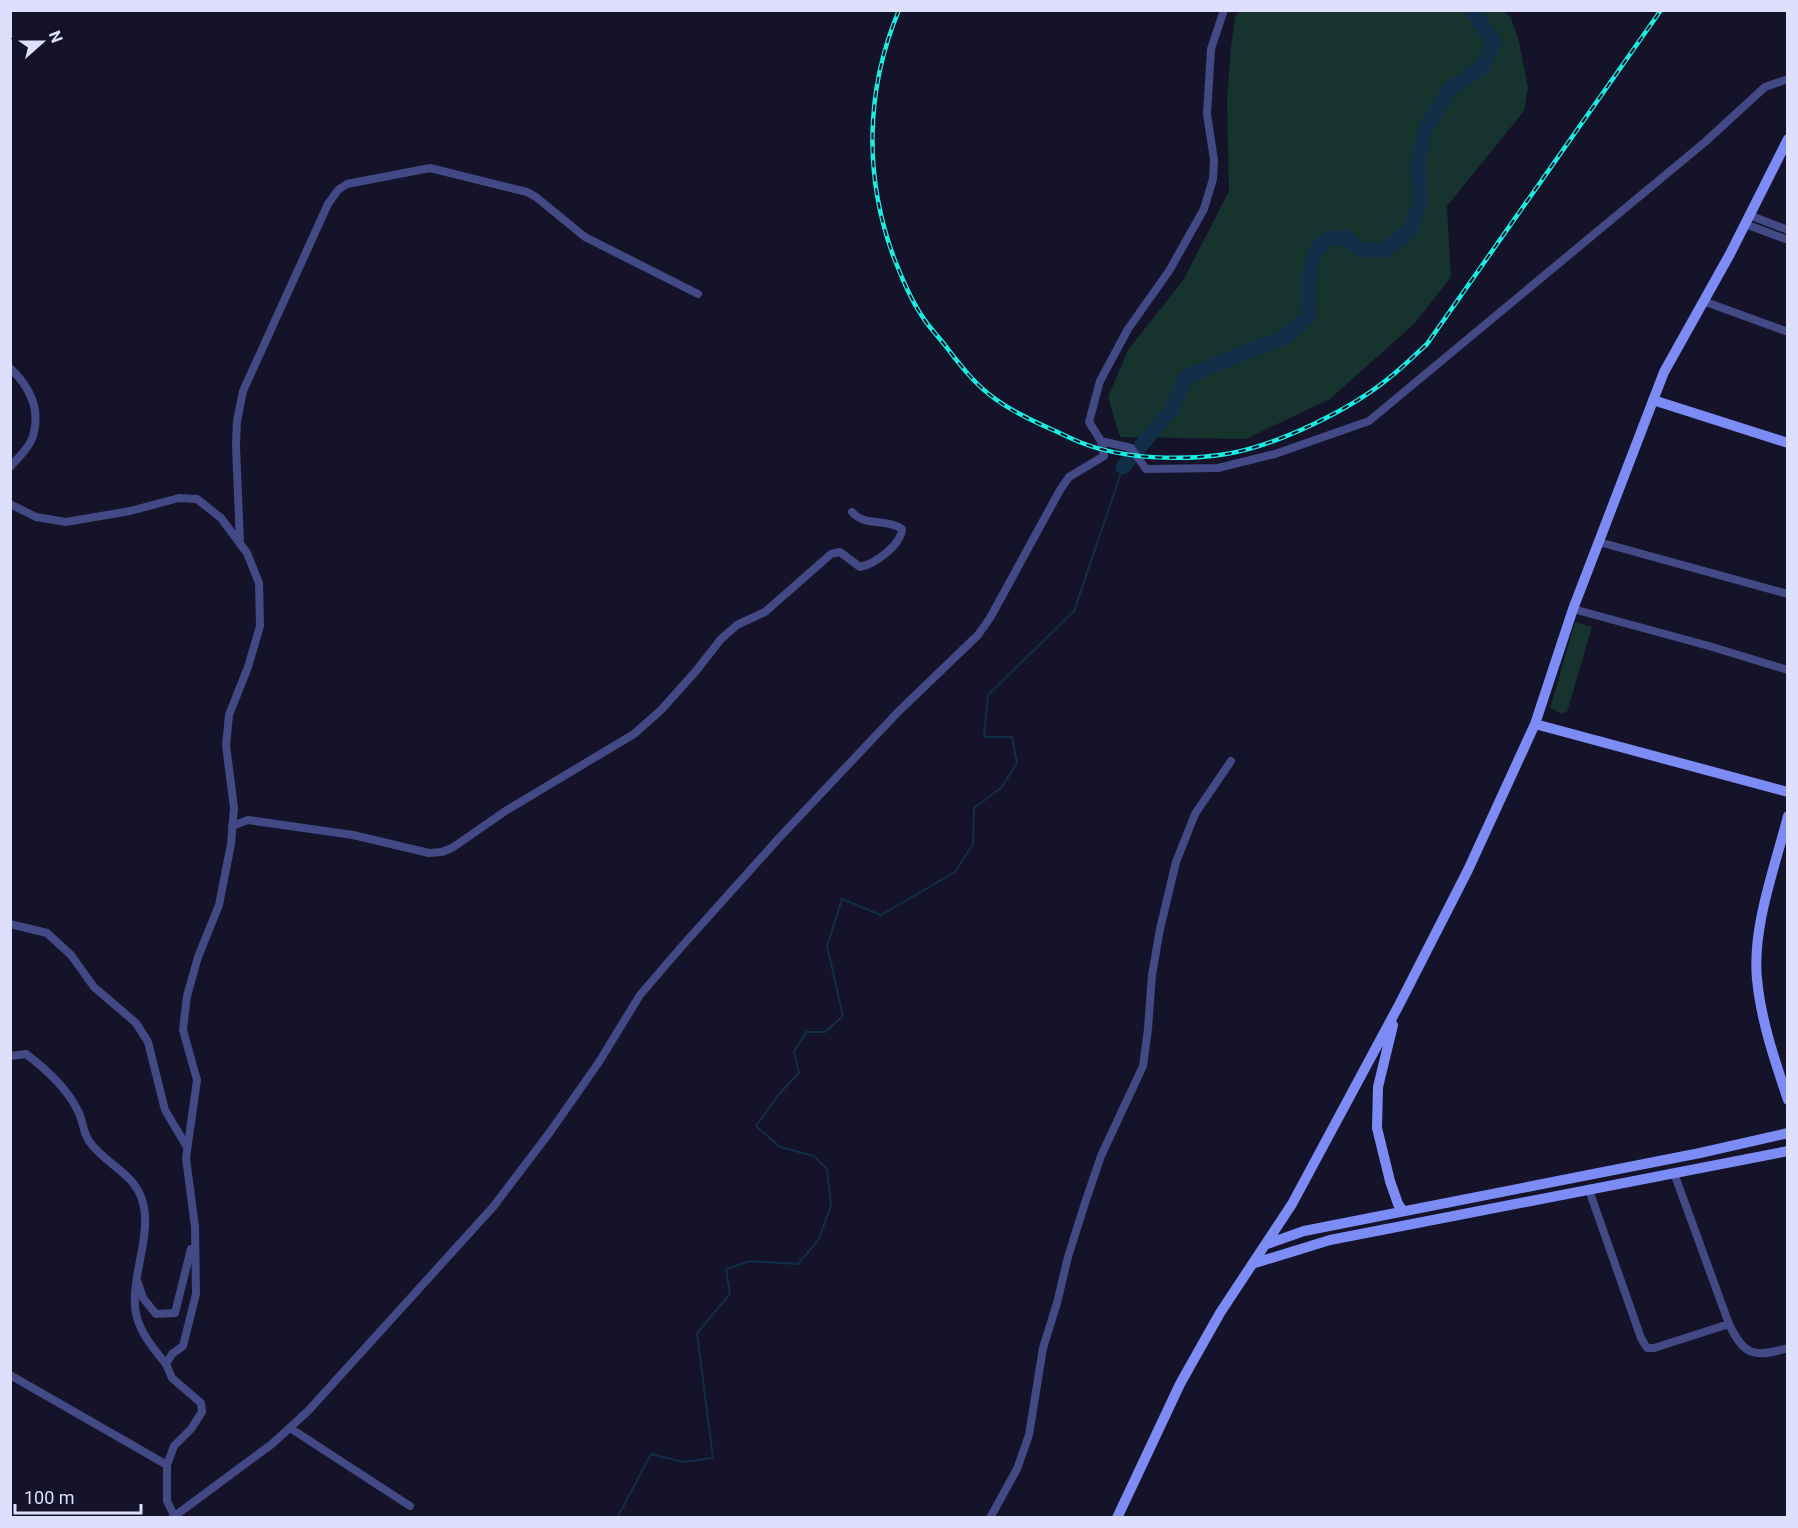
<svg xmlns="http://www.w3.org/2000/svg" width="1798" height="1528" font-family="Roboto,sans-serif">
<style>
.green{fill:#17332e}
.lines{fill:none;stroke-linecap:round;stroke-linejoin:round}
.stream{stroke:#122e49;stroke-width:2}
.river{stroke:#122e49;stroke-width:15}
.street{stroke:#424985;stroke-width:8}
.secondary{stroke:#7d8bf5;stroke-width:10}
.rail-casing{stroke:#1aede4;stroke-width:4.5}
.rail{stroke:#14132a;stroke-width:2;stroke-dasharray:7;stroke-linecap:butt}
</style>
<rect width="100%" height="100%" fill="#14132a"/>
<path class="green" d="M1239 11H1504L1511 18 1519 42 1528 88 1524 111 1447 206 1451 277 1415 323 1330 399 1246 439 1120 437 1108 397 1128 350 1184 279 1229 191 1227 102 1231 46 1235 17Z
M1575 622 1592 627 1567 712 1560 713 1551 708V705Z"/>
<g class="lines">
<path class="stream" d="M617 1518 651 1454 683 1462 713 1458 697 1333 730 1294 726 1269 750 1261 798 1264 819 1239 831 1205 827 1169 814 1156 780 1147 756 1126 778 1095 799 1073 794 1052 806 1032H825L843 1016 827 946 842 899 881 915 955 872 973 844 974 808 1001 788 1017 763 1012 737H984L988 695 1074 611 1123 467"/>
<path class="river" d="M1123 467 1171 410 1187 376 1285 337 1308 317C1309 296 1305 252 1327 240 1331 238 1340 238 1346 237L1360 250H1385L1409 231 1420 204 1418 162 1425 130 1449 90 1483 66 1494 42 1472 10"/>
<path class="street" d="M1749 215 1788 230
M1745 224 1788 240
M1703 301 1788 332
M10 368C28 385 40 406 34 432 32 445 19 457 10 467
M1101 441 1131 448 1146 469 1218 468 1275 454 1369 421 1705 142 1765 87 1788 79
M10 504 36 517 66 522 130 511 179 498 197 499 221 518 247 553 259 583 260 626 248 667 229 715 226 745 234 808 231 844 219 905 198 957 187 996 183 1030 197 1080 186 1158 195 1227 196 1294 183 1346 172 1354 166 1364 172 1378 201 1403 202 1412 191 1429 174 1446 167 1465V1501L174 1515
M1599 542 1788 594
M240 544 236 446 237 421 243 391 328 204 338 190 347 184 430 168 527 192 536 197 585 237 698 294
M1573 609 1709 646 1788 670
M232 826 248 820 353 835 429 853 442 852 452 848 507 810 634 734 661 710 696 671 721 639 737 625 765 612 831 554 840 552 860 567C875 564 901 545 902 529 886 518 865 527 852 512
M10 924 47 933 71 955 94 987 136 1023 148 1042 165 1110 187 1147
M10 1056 26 1054C46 1069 67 1088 78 1111 83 1120 83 1133 89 1141 107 1168 142 1173 145 1215 146 1229 143 1246 140 1260 130 1311 132 1323 166 1364
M1674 1173 1729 1324C1744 1356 1755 1358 1788 1348
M1589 1190 1641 1338 1647 1348H1654L1729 1324
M137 1280 143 1298 156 1314 175 1313 191 1249
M10 1375 167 1465
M290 1428 410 1506
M172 1518 272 1444 308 1411 493 1207 550 1132 599 1062 640 995 683 945 779 838 898 712 978 635 990 618 1060 490 1069 477 1104 456 1101 441 1089 422 1100 381 1128 329 1169 271 1204 209 1213 179 1214 160 1207 114 1211 49 1224 10
M990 1518 1017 1469 1029 1435 1043 1348 1057 1303 1068 1257 1085 1203 1101 1156 1143 1066 1148 1029 1152 975 1160 929 1176 862 1195 814 1231 761"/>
<path class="secondary" d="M1653 400 1788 443
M1535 724 1788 792
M1788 816C1775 867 1752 927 1757 979 1761 1021 1775 1061 1788 1100
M1393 1025 1378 1087 1377 1128 1390 1181 1398 1204 1403 1211
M1267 1244 1304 1231 1700 1153 1788 1133
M1255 1263 1330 1240 1788 1151
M1117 1518 1180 1384 1220 1313 1292 1204 1399 1005 1468 870 1535 724 1573 609 1664 372 1730 254 1788 139"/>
<defs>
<path id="rail" d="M899 10C865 91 864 177 894 258 902 278 910 298 922 316 928 326 937 335 944 344 957 361 972 381 990 395 1009 410 1030 420 1053 430 1062 434 1072 439 1082 443 1123 459 1182 461 1226 454 1276 446 1350 410 1389 378 1402 368 1414 356 1427 344L1661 10"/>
</defs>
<use href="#rail" class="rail-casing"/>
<use href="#rail" class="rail"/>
</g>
<rect width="1798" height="1528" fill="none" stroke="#dedffc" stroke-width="24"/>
<g transform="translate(42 42) rotate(69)" stroke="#14132a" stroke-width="4.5" paint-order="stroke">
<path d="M0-4.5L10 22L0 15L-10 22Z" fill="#dedffc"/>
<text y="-9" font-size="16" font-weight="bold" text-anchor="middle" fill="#dedffc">N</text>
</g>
<path d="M15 1504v9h126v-9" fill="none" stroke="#dedffc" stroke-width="3"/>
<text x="24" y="1504" font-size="18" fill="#dedffc" stroke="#14132a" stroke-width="4.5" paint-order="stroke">100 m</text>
</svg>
